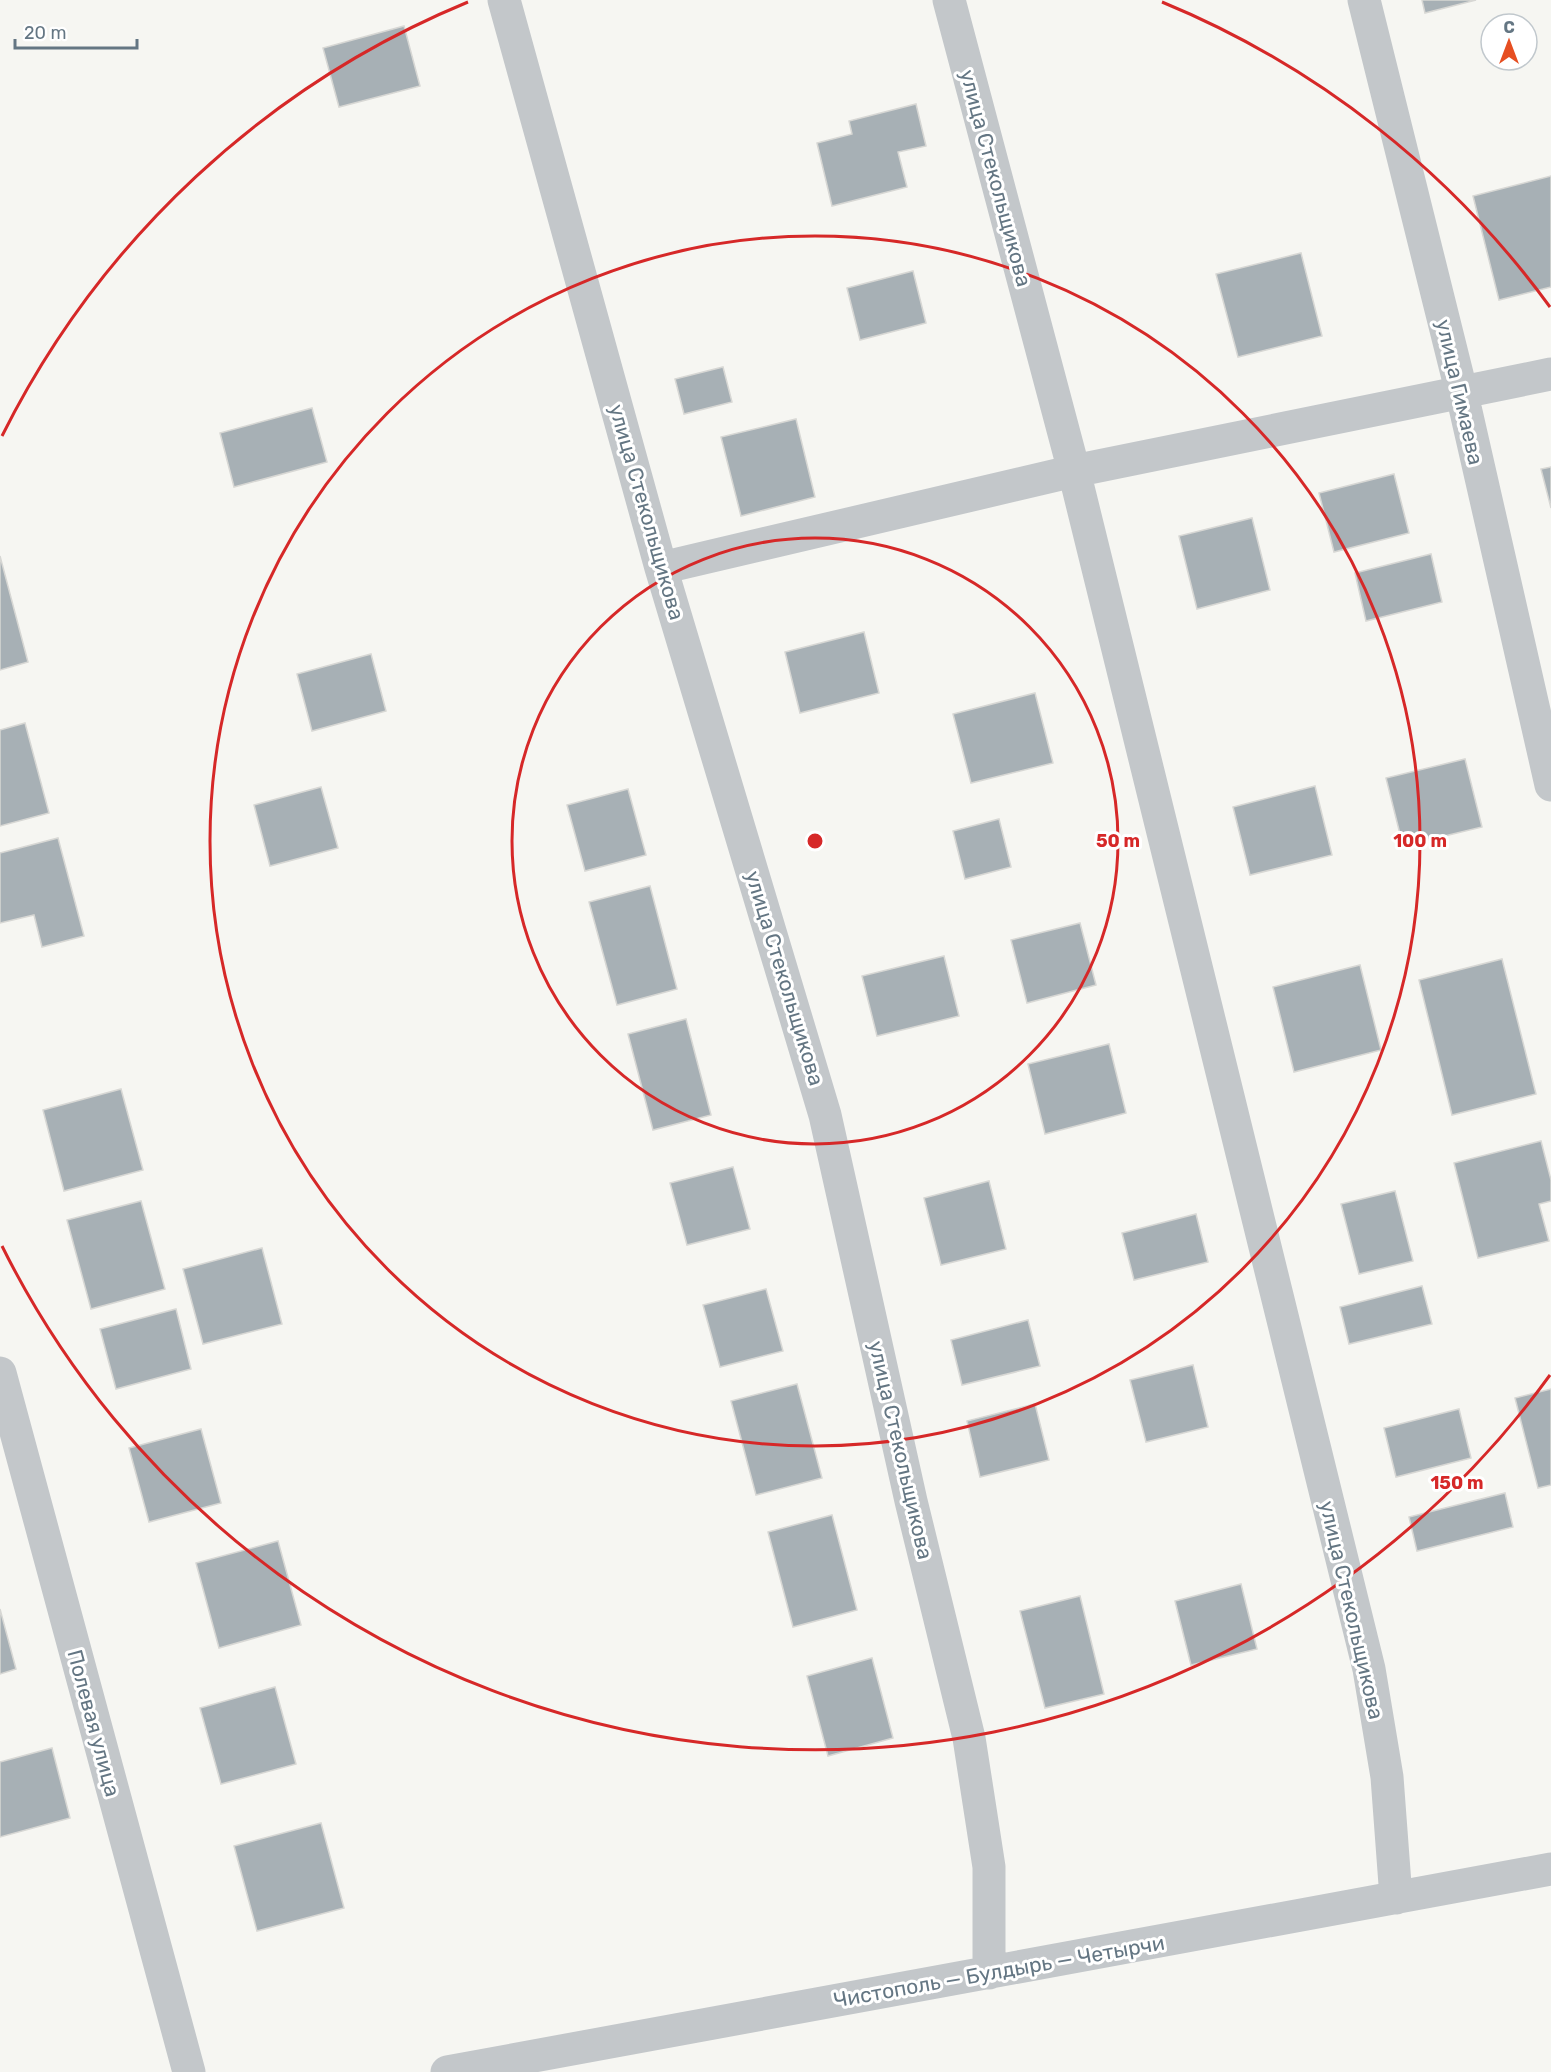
<svg xmlns="http://www.w3.org/2000/svg" width="1551" height="2072" font-family="Rubik,sans-serif">
<style>
.building{fill:#a7b0b5;stroke:#d7d7d4;stroke-width:1.5}
.lines{fill:none;stroke-linecap:round;stroke-linejoin:round}
.minor{stroke:#c3c7ca;stroke-width:33}
.ring{fill:none;stroke:#d62828;stroke-width:3}
.labels{text-anchor:middle;dominant-baseline:central;stroke-width:6;stroke-linejoin:round;paint-order:stroke}
.street-label{font-size:21px;fill:#647683;stroke:#fff}
.centre{fill:#d62828;stroke:#fff;stroke-width:3}
.ring-label{font-size:18px;text-anchor:middle;font-weight:bold;fill:#d62828;stroke:#fff;stroke-width:6;stroke-linejoin:round;paint-order:stroke}
</style>
<rect width="100%" height="100%" fill="#f6f6f2"/>
<path class="building" d="M1422 0H1476L1425 13Z
M404 26 420 86 339 107 323 48Z
M916 104 926 146 898 152 907 187 832 206 817 143 852 134 849 121Z
M1551 176V287L1499 300 1473 196Z
M1301 253 1322 336 1238 357 1216 274Z
M913 271 926 323 860 340 847 288Z
M723 367 732 402 684 414 675 379Z
M312 408 327 462 234 487 220 433Z
M796 419 815 497 741 516 721 437Z
M1551 467V508L1541 469Z
M1394 474 1409 533 1334 552 1319 493Z
M1252 518 1270 590 1197 609 1179 536Z
M1431 554 1442 602 1366 621 1355 573Z
M0 556 28 662 0 670Z
M864 632 879 693 800 713 785 652Z
M371 654 386 711 312 731 297 674Z
M1035 693 1053 763 971 783 953 714Z
M25 723 49 813 0 826V730Z
M1465 759 1482 827 1403 846 1386 778Z
M1315 786 1332 855 1250 875 1233 807Z
M321 787 338 848 270 866 254 805Z
M628 789 646 855 585 871 567 805Z
M999 819 1011 867 965 879 953 831Z
M58 838 84 936 42 947 34 915 0 923V853Z
M650 886 677 989 617 1005 589 902Z
M1080 923 1096 985 1027 1003 1011 940Z
M944 956 959 1016 877 1036 862 976Z
M1502 959 1536 1094 1452 1115 1419 980Z
M1360 965 1381 1050 1294 1072 1273 987Z
M686 1019 711 1115 653 1130 628 1034Z
M1109 1044 1126 1113 1045 1134 1028 1064Z
M121 1089 143 1170 64 1191 43 1110Z
M1541 1141 1551 1180V1201L1539 1204 1549 1241 1478 1258 1454 1163Z
M733 1167 750 1229 687 1245 670 1183Z
M989 1181 1006 1249 941 1265 924 1198Z
M1395 1191 1413 1261 1359 1274 1341 1204Z
M141 1201 165 1289 91 1309 67 1220Z
M1196 1214 1208 1262 1134 1280 1122 1233Z
M262 1248 282 1324 203 1344 183 1269Z
M1422 1286 1432 1324 1349 1344 1340 1307Z
M766 1289 783 1351 720 1367 703 1305Z
M176 1309 191 1369 116 1389 100 1329Z
M1028 1320 1040 1366 962 1385 951 1340Z
M1193 1365 1208 1427 1146 1442 1130 1380Z
M797 1384 822 1478 756 1495 731 1401Z
M1551 1389V1485L1538 1488 1515 1398Z
M1035 1404 1049 1460 980 1477 967 1421Z
M1459 1409 1471 1458 1396 1477 1384 1428Z
M201 1429 221 1503 149 1522 129 1448Z
M1505 1493 1513 1527 1417 1551 1409 1517Z
M832 1515 857 1610 793 1627 768 1532Z
M278 1541 301 1625 219 1648 196 1563Z
M1241 1584 1257 1649 1191 1665 1175 1601Z
M1080 1596 1104 1694 1045 1708 1020 1611Z
M0 1609 16 1669 0 1674Z
M872 1658 893 1738 828 1756 807 1676Z
M275 1687 296 1764 221 1784 200 1708Z
M52 1748 70 1818 0 1837V1762Z
M321 1823 344 1908 257 1931 234 1846Z"/>
<g class="lines">
<path class="minor" d="M504 0 661 568 825 1115 911 1501 969 1738 989 1867V1973
M949 0 1074 471 1369 1669 1387 1777 1396 1898
M1364 0 1462 394 1551 785
M661 568 1074 471 1551 374
M0 1373 189 2072
M447 2072 1551 1869"/>
</g>
<g class="ring">
<circle cx="815" cy="841" r="303"/>
<circle cx="815" cy="841" r="605"/>
<path d="M1550 1375A908 908 0 0 1 2 1246M2 436A908 908 0 0 1 468 2M1162 2A908 908 0 0 1 1550 307"/>
</g>
<g class="labels">
<g class="street-label">
<text transform="translate(996 178) rotate(75)">улица Стекольщикова</text>
<text transform="translate(1460 392) rotate(77)">улица Гимаева</text>
<text transform="translate(647 512) rotate(74)">улица Стекольщикова</text>
<text transform="translate(785 978) rotate(73)">улица Стекольщикова</text>
<text transform="translate(901 1450) rotate(77)">улица Стекольщикова</text>
<text transform="translate(1352 1610) rotate(77)">улица Стекольщикова</text>
<text transform="translate(94 1723) rotate(75)">Полевая улица</text>
<text transform="translate(999 1971) rotate(-10)">Чистополь — Булдырь — Четырчи</text>
</g>
</g>
<circle cx="815" cy="841" r="9" class="centre"/>
<g class="ring-label">
<text x="1118" y="847">50 m</text>
<text x="1420" y="847">100 m</text>
<text x="1457" y="1489">150 m</text>
</g>
<g transform="translate(1509 42)"><circle r="28" fill="#ffffff" stroke="#c1c8cd" stroke-width="1.5"/>
<path d="M0-4.5L10 22L0 15L-10 22Z" fill="#e64e21"/>
<text y="-9" font-size="16" font-weight="bold" text-anchor="middle" fill="#647683">С</text>
</g>
<path d="M15 39v9h122v-9" fill="none" stroke="#647683" stroke-width="3"/>
<text x="24" y="39" font-size="18" fill="#647683" stroke="#ffffff" stroke-width="4.5" paint-order="stroke">20 m</text>
</svg>
